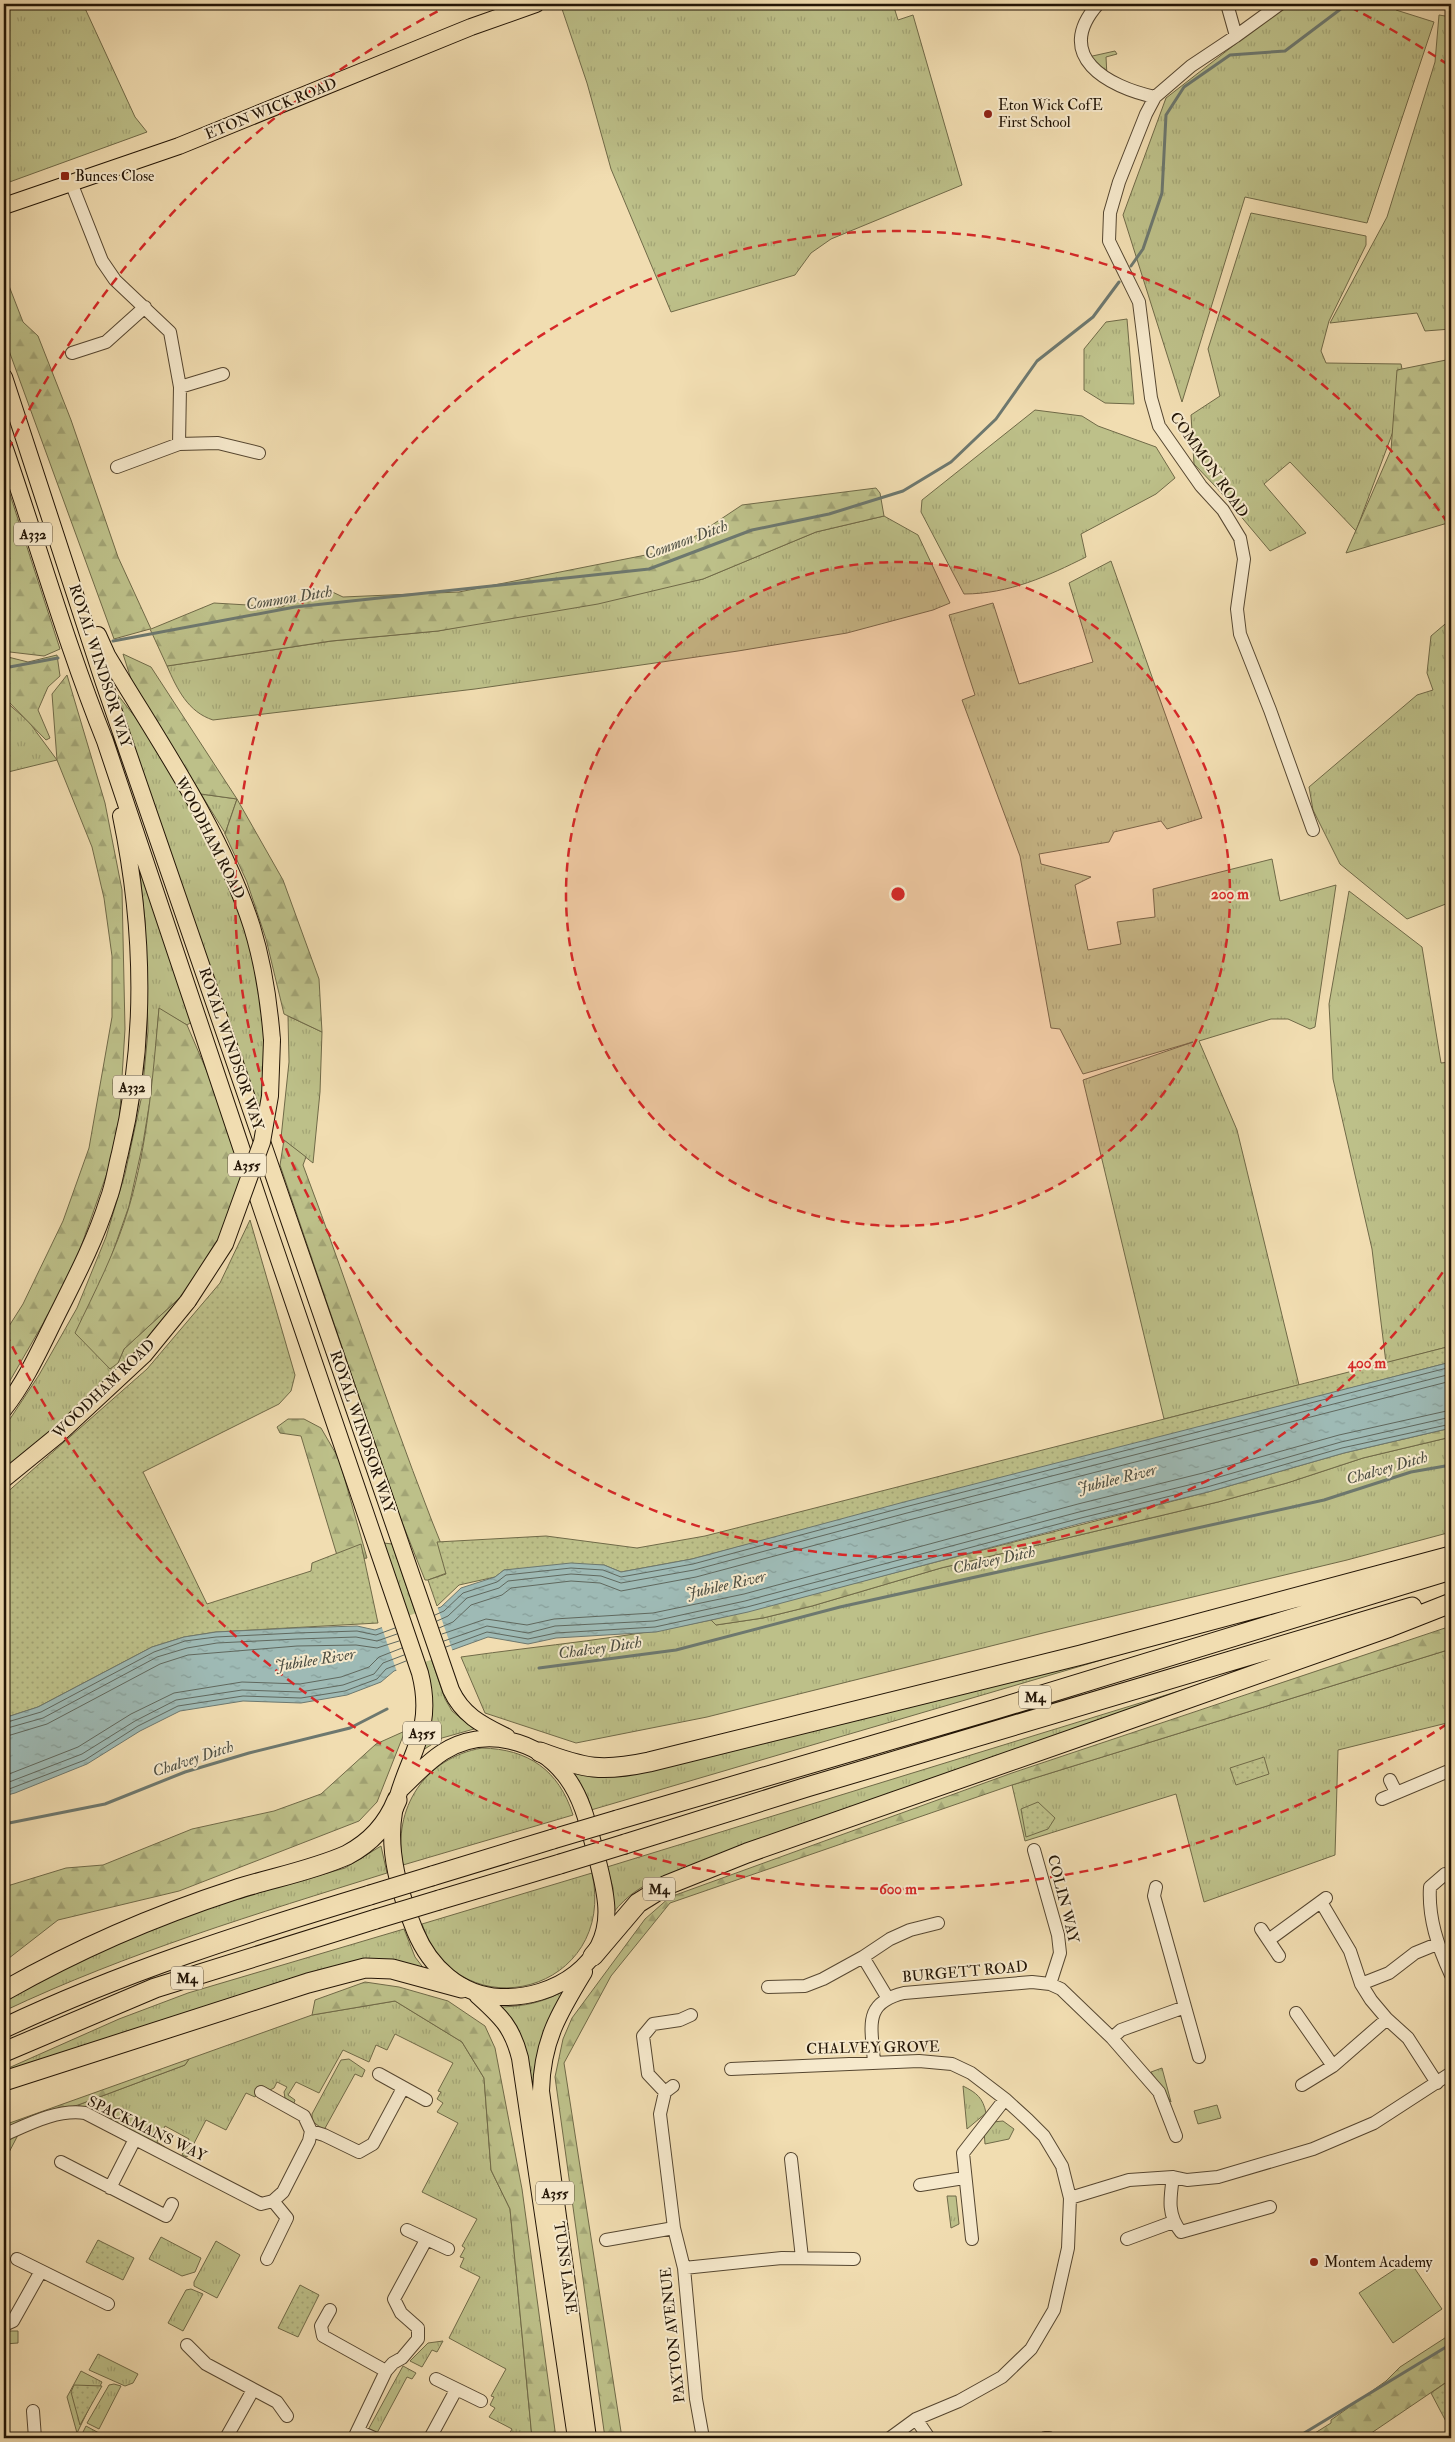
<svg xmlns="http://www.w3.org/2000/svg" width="1455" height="2442" font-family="'IM FELL Double Pica',serif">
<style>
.grass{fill:url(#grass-tufts);stroke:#706a48}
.forest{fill:url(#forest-firs);stroke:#706a48}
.park{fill:url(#park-dots);stroke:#706a48}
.pitch{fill:#bdc089;stroke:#706a48}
.water{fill:url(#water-ripples);stroke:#6d786f}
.pier{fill:#f1ddb1}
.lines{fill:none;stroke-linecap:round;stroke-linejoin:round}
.shore{stroke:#60685e;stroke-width:1}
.stream{stroke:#6d786f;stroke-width:3}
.minor-casing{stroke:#564731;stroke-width:14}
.major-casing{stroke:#231506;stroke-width:18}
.highway-casing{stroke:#231506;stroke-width:21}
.minor{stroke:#f6e9cc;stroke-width:12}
.major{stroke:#f1ddb1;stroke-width:16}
.highway{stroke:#f1ddb1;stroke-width:19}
.major-bridge-casing{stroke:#231506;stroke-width:18;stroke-linecap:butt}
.highway-bridge-casing{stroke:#231506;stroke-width:21;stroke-linecap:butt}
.major-bridge{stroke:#f1ddb1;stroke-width:16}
.highway-bridge{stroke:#f1ddb1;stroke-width:19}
.ring{fill:none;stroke:#d62828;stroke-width:2.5;stroke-dasharray:9 6}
.poi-dot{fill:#8f2418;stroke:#f6e9cc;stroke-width:2}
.labels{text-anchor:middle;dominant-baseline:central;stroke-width:4;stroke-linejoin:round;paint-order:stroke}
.shield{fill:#f6e9cc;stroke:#625541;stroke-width:1}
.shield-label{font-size:14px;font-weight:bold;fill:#231506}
.poi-label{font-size:15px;fill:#231506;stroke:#f6e9cc;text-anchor:start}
.street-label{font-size:15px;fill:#231506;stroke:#f6e9cc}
.water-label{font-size:16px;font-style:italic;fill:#4e4f43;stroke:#f6e9cc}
.centre{fill:#d62828;stroke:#f6e9cc;stroke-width:2.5}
.ring-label{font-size:15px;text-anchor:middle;font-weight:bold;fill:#d62828;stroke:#f6e9cc;stroke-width:4;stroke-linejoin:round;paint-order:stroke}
</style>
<defs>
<pattern id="grass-tufts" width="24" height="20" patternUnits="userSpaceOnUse" patternTransform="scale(1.25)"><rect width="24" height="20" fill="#bdc089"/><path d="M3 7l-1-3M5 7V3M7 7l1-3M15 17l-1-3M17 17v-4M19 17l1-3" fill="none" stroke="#a2a475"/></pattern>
<pattern id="forest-firs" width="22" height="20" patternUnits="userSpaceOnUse" patternTransform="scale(1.25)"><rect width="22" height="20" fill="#bdc089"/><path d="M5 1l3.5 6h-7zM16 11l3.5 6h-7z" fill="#a2a475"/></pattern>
<pattern id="park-dots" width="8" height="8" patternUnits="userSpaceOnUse" patternTransform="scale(1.25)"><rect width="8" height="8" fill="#bdc089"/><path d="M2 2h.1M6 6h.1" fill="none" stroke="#a2a475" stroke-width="1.8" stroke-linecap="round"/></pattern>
<pattern id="water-ripples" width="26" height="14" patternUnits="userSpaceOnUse" patternTransform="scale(1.25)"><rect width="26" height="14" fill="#9ebab5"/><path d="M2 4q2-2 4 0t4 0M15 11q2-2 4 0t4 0" fill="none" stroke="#889f9a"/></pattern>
</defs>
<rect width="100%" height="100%" fill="#f1ddb1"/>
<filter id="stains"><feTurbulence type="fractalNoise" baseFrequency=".004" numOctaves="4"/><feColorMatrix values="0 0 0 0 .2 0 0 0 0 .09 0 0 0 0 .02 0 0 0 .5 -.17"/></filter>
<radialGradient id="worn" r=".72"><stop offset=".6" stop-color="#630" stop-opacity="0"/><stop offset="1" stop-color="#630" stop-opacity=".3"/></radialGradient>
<path class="grass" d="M4 4H83L135 117 147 132 4 184Z
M567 4H893L898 20 913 15 962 185 831 239 811 253 795 275 671 312 611 169 587 83 561 6Z
M1287 4H1391L1396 10 1434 22 1367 223 1245 197 1182 402 1123 215 1166 98Z
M1439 15 1451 17V329L1425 331 1417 313 1330 323 1387 217 1435 62Z
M1115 51 1117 54 1106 57 1107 76 1088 57Z
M1251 213 1366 236V245L1329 321 1321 351 1326 363 1401 364 1407 394 1356 531 1290 462 1264 484 1306 533 1270 551 1217 488 1194 464 1191 415 1220 396 1208 349Z
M1127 319 1134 404 1105 403 1084 390V349L1106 322Z
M1035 410 1082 416 1098 426 1156 447 1175 478 1156 494 1081 534 1086 557C1048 576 1009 594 964 594L921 512 922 500Z
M884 516 918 535 950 603 933 610 847 633 738 651 475 689 213 720C188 712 177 689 167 666L332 641 438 631 703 579 816 532Z
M1111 561 1202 818 1167 829 1161 821 1114 832 1109 842 1039 854 1041 864 1091 877 1075 885 1088 950 1121 944 1117 922 1155 917 1153 889 1272 859 1280 901 1336 885 1315 1027 1310 1029 1288 1019H1271L1199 1041 1237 1130 1299 1385 1164 1419 1083 1080 1193 1042 1083 1074 1060 1029 1051 1028 1020 856 962 700 975 695 949 615 993 603 1019 684 1093 662 1069 583Z
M1451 619V902L1407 919 1340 864 1313 810 1309 787 1417 695 1433 690 1427 673 1431 636Z
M114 690 142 726 179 785 237 895 266 1001 263 1114 246 1077Z
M4 700 29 722 57 760 4 773Z
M201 794 237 799 225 834V833Z
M138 856 193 1021 187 1025 159 1009 153 1082 143 1143 129 1206 109 1263 118 1363 124 1349 199 1280 138 1355 4 1472V1428L39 1375 77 1308 106 1237 125 1174 142 1095 148 1031 145 921Z
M1349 891 1422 947 1441 1063 1451 1062V1346L1386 1363 1372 1249 1333 1079 1329 1004Z
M288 1016 322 1032 320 1092 313 1163 281 1138 289 1062Z
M1451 1437V1532L1347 1560 1047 1632 707 1717 576 1743 485 1713 461 1657C545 1645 629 1638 711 1620L716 1625 763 1618 812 1606 941 1568 1218 1502 1287 1483 1363 1458Z
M384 1543 392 1544 445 1699 452 1711 474 1729 442 1738 423 1750 427 1734 382 1547Z
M1173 1639 591 1810 588 1798 573 1771Z
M1451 1649V1722L1338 1750 1335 1855 1204 1902 1176 1794 1025 1841 1012 1785Z
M1205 1683 664 1876C643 1885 627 1895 613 1913V1888L607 1867Z
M482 1748C528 1749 559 1770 573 1815L403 1865C392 1808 425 1758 482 1748Z
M381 1846 387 1873C256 1914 129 1952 4 2011V1997L125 1937 236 1899 345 1868Z
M592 1873C618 1992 459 2034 422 1924Z
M404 1929 415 1957 425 1970 339 1967 5 2071 4 2070 119 2019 188 1993Z
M561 1992 563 1994 538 2089H530C526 2058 525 2030 502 2007 524 2006 542 2003 561 1992Z
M395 2001 462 2042 484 2078 491 2170 510 2209 532 2438H507L512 2429 489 2417 495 2408 490 2405 494 2397 491 2396 506 2369 449 2338 480 2277 460 2267 464 2258 460 2257 465 2248 462 2246 477 2219 422 2192 458 2123 437 2112 443 2103 437 2099 441 2092 438 2091 453 2063 395 2034 387 2050 376 2045 369 2062 343 2050 319 2093 296 2082 288 2095 295 2100 294 2103 285 2098 284 2092 287 2087 277 2082 274 2088 270 2090 262 2086 255 2097 246 2093 226 2130 206 2120 187 2157 182 2155 189 2139 165 2126 157 2142 165 2147 163 2150 78 2105 185 2065 189 2059 312 2015Z
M349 2059 365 2070 362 2077 355 2074 324 2130 312 2121V2114L341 2060Z
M1162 2068 1171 2102 1151 2072Z
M963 2086C977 2093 983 2098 986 2113L967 2129Z
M1217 2105 1221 2118 1198 2124 1194 2111Z
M1003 2121 1014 2129 1009 2139 985 2144 984 2131 993 2122Z
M18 2135 4 2162V2141Z
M947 2196H956L959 2224 951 2228Z
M161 2237 201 2258 195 2272 182 2276 149 2259Z
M216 2241 240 2255 217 2298 194 2286V2282Z
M191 2289 203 2294 183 2331 168 2323 186 2290Z
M5 2331H18V2343L5 2344Z
M443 2341 437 2352 432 2350 422 2367 410 2361 428 2343Z
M98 2354 138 2374 133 2383 125 2386 89 2370Z
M403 2366 416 2373 412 2379 407 2377 377 2433 368 2430Z
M81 2371 102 2382 77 2433 67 2397Z
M114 2384 121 2386 99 2429 87 2423 109 2385Z
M86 2426 99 2433 97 2438H80Z"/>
<path class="forest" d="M4 273 23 322 38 336 71 420 118 557 151 629 214 603 281 607 326 589 343 597 459 592 676 549 742 505 876 488 880 493 884 516 816 532 703 579 598 604 438 631 331 641 167 666 150 629 114 639 4 337Z
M1451 359V522L1346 553 1391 450 1397 370Z
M4 476 60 649 44 656 10 652 4 648Z
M123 654 151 667 237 799 283 880 319 979 322 1032 284 1014 266 939 247 882 225 834 237 799 201 794 131 679Z
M57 655 60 676 48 687 38 710 50 738 46 740 4 697V656L28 662Z
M67 675 105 803 122 890 125 1029 118 1142 71 1275 4 1391V1334L23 1304 63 1221 89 1148 112 1017V956L104 898 92 847 57 760 52 694Z
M159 1008 187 1025 211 1081 245 1178 219 1244 199 1280 124 1349 118 1363 110 1369 75 1333C95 1291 116 1251 129 1207 148 1143 153 1074 159 1008Z
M284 1140 306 1157 303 1165C354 1300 397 1438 452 1571L428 1580H425L400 1517 280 1165Z
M288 1419H304L321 1428 339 1459 367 1558 339 1562 301 1436 280 1433 277 1427Z
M1451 1428V1437L1363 1458 1287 1483 1218 1502 941 1568 812 1606 763 1618 716 1625 711 1620 1208 1492 1344 1453Z
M1451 1626V1649L1012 1785 670 1903 611 1976 564 2063 622 2438H605L555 2077 563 2039 572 2018 645 1919 670 1897 1012 1773Z
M405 1731 377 1802 359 1821 179 1891 58 1920 4 1962V1887L66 1868 103 1865 192 1829 274 1811 321 1794 376 1744Z
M365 1982 399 1987 448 2001 485 2026 495 2048 522 2189 556 2438H532L510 2209 491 2170 484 2078 462 2042 395 2001 312 2015 315 2000Z
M189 2059 185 2065 78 2105 38 2116 4 2130V2125Z
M1451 2334V2379L1364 2438H1307L1331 2423V2420L1386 2381 1400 2367Z"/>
<path class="park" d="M250 1220 295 1375 291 1391 279 1404 143 1472 207 1604 311 1571 312 1563 361 1544 378 1623 216 1632 184 1637 152 1647 38 1707 4 1718V1495L147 1369 220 1283Z
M1451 1346V1362L692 1559 621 1572 604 1565 504 1570 495 1577 459 1585 437 1606 428 1580 446 1574 437 1542 546 1536 637 1548 705 1536Z
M1264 1757 1269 1774 1236 1785 1230 1768Z
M1038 1802 1055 1818 1048 1829 1026 1837 1021 1809Z
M98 2240 134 2258 123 2280 86 2262Z
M300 2285 319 2295 298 2337 278 2328Z
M1451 2379V2431L1431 2393Z
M74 2385 102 2386 80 2425 71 2392Z"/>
<path class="pitch" d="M1409 2260 1442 2309 1393 2343 1359 2293Z"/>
<path class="water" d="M1451 1362V1428L1344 1453 1208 1492 1082 1523 748 1612 656 1632 556 1638 528 1644 488 1637 394 1671 381 1682 347 1695 301 1703 243 1701 180 1711 140 1731 87 1764 15 1793 4 1796V1718L38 1707 152 1647 184 1637 216 1632 296 1628 357 1626 375 1630 441 1607 461 1588 495 1577 504 1570 571 1563 604 1565 621 1572 692 1559 904 1502Z"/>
<path class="pier" d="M437 1606 453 1652 397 1672 381 1625Z"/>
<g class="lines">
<path class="shore" d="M435 1615 444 1611 463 1593 497 1582 506 1575 571 1568 603 1570 621 1577 693 1564 905 1507 1451 1367
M437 1621 448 1616 467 1598 499 1588 508 1581 571 1574 601 1576 621 1583 694 1570 907 1513 1451 1374
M439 1628 453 1622 471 1605 502 1595 511 1588 571 1581 600 1583 621 1591 696 1577 909 1520 1451 1381
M442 1634 486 1619 527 1625 554 1619 653 1613 744 1594 1078 1504 1203 1473 1339 1435 1451 1410
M444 1641 487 1626 528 1633 555 1626 654 1621 745 1601 1079 1512 1205 1481 1341 1442 1451 1417
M446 1647 487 1632 528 1639 556 1633 655 1627 747 1607 1081 1518 1207 1487 1342 1448 1451 1424
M4 1723 41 1712 154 1652 185 1641 216 1637 296 1633 357 1631 376 1635 395 1628
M4 1729 43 1718 157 1657 187 1648 217 1643 297 1639 356 1637 377 1641 397 1634
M4 1737 47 1724 160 1664 188 1655 297 1646 356 1645 377 1648 399 1641
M4 1776 78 1747 131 1714 174 1693 242 1682 300 1684 341 1677 369 1667 379 1657 402 1648
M4 1784 82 1754 135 1721 176 1700 242 1690 300 1692 343 1685 374 1674 383 1663 404 1655
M4 1791 85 1760 138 1726 178 1706 243 1696 301 1698 345 1691 377 1679 386 1669 406 1661"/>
<path class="stream" d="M1131 266 1143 249 1162 193 1166 115 1184 87 1230 55 1285 51 1346 5 1352 4
M113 641 295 607 649 569 752 530 829 514 903 491 951 462 996 419 1037 361 1093 317 1119 282
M4 668 58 658
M539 1668 676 1650 840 1607 1324 1500 1411 1472 1451 1465
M4 1824 105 1804 185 1772 249 1753 350 1728 387 1709
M1296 2438 1451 2344"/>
<defs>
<path id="minor" d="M1098 4C1052 56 1108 87 1155 97
M1227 4 1236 36
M1280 4 1236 36 1191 66 1155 97 1146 114 1119 182 1110 213 1109 241 1139 302 1151 398 1159 426 1201 486 1223 510 1240 538 1244 559 1237 609 1240 634 1270 710 1313 830
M72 185 102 261 115 280 170 332 180 387 179 444
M72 353 106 342 145 307
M180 387 223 374
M117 467 179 444 218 443 259 453
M1390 1780 1396 1792
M1382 1799 1451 1770
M1034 1850 1058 1935 1060 1953 1050 1984
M1445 1874 1430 1887C1428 1918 1438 1947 1451 1975
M1156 1887 1154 1896 1199 2057
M1321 1902 1350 1951 1361 1984 1371 2000 1387 2019 1408 2038 1437 2083
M1261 1929 1279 1956
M1270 1939 1326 1898
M863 1957 887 1997
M1361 1984 1389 1973 1415 1953 1437 1944
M768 1987 805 1986 823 1979 863 1957 890 1939 910 1930 938 1923
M1296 2013 1333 2066
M1112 2038 1121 2030 1185 2007
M874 2063C872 2027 862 2003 904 1993L1032 1982 1050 1984 1061 1989 1112 2038 1159 2092 1176 2136
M731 2069 919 2061 952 2064 971 2073 1005 2099 1028 2120 1044 2136 1062 2166 1070 2198 1068 2248 1054 2310 1031 2349 1002 2377 959 2401 916 2419 890 2438
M379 2074 426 2100
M1302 2085 1333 2066 1387 2019
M673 2086 665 2092 660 2114 674 2228 684 2268 696 2399 703 2438
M665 2092 648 2074 643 2036 653 2024 680 2020 691 2015
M311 2131 324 2135 359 2152 373 2144 403 2088
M4 2135C29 2124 57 2109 85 2113L261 2204 273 2201 283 2192 309 2141 311 2131 304 2116 261 2092
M791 2159 802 2258
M61 2162 166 2216 172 2204
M1173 2177C1170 2198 1167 2215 1181 2232L1270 2207
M920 2185 964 2178
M110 2188 135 2139
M1070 2198 1129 2180 1173 2177 1187 2180 1218 2177 1313 2149 1374 2123 1451 2073
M407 2230 448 2249
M972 2239 963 2153 1005 2099
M1127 2239 1173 2222
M606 2240 674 2228
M17 2259 108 2304
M267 2259 287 2218 273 2201
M684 2268 782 2258 854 2259
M330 2310 321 2326 323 2336 386 2371
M4 2325 13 2321 41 2271
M187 2345 206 2364 277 2402 287 2416
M436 2379 481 2401
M33 2411 35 2438
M916 2419 929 2438
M358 2431 374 2438
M226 2438 253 2390
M354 2438 386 2371 393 2363 402 2358 418 2339V2328L401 2313 394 2299 426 2240
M430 2438 456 2390
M1045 2438H1049"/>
<path id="major" d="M4 206 179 146 471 27 536 4
M4 377 104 683 451 1690C463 1716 483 1725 507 1737
M4 446C38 544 66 644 105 741L263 1213 420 1673C436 1735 404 1758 394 1812 387 1852 400 1894 415 1931 430 1967 460 1995 500 1997 554 1999 612 1964 606 1903 604 1882 598 1862 593 1843 587 1820 581 1797 567 1778 539 1739 484 1726 443 1752 427 1762 414 1777 400 1790
M98 635 107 655C159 742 221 830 252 927 263 963 269 1002 272 1040
M4 1409C26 1381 40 1349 56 1317 75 1279 95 1241 108 1200 114 1185 116 1168 120 1153 147 1042 144 927 121 816
M4 1479 58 1435 144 1355 188 1301
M584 1972C559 2013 542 2041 541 2091L588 2438
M477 1995C500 2016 512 2026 520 2058L576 2438"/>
<path id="highway" d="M540 1752C585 1769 602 1772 649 1762L1081 1655 1451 1556
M617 1820 993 1710 1451 1570
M625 1844 807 1787 1412 1607
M432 1876 553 1839
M439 1900 560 1864
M593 1956 638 1903 667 1885 747 1853 1107 1727 1390 1627 1451 1603
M4 1991C76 1950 154 1916 234 1890 271 1878 311 1871 347 1855 370 1843 387 1825 397 1800
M4 2028C122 1972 245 1933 370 1895
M4 2052 155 1988 376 1919
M4 2081 308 1983 365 1968 392 1969 462 1988"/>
</defs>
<use href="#minor" class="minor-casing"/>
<use href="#major" class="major-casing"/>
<use href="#highway" class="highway-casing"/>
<use href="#minor" class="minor"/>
<use href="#major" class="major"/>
<use href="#highway" class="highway"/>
<defs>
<path id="major-bridge" d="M188 1301 225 1244 262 1142 270 1096 272 1040"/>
<path id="highway-bridge" d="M553 1839 617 1820
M560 1864 625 1844
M370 1895 432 1876
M376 1919 439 1900"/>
</defs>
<use href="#major-bridge" class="major-bridge-casing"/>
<use href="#highway-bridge" class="highway-bridge-casing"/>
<use href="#major-bridge" class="major-bridge"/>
<use href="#highway-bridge" class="highway-bridge"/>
</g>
<circle cx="898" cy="894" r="332" fill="#d62828" fill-opacity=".12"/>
<g class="ring">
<circle cx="898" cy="894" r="332"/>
<path d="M1451 1260A663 663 0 1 1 1451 528"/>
<path d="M1447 1724A995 995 0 0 1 8 1338M8 450A995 995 0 0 1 446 7M1350 7A995 995 0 0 1 1447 64"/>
</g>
<g class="poi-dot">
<circle cx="988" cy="114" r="5"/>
<rect x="60" y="171" width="10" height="10" rx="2.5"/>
<circle cx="1314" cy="2262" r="5"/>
</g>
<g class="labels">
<g class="shield">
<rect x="14" y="522.5" width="38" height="23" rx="4"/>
<rect x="113" y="1075.5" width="38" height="23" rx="4"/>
<rect x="228" y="1153.5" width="38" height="23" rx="4"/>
<rect x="1019" y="1685.5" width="32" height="23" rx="4"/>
<rect x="403" y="1721.5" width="38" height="23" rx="4"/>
<rect x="643" y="1877.5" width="32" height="23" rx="4"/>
<rect x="171" y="1966.5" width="32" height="23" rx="4"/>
<rect x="536" y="2181.5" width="38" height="23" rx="4"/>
</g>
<g class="shield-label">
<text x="33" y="534">A332</text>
<text x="132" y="1087">A332</text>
<text x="247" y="1165">A355</text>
<text x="1035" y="1697">M4</text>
<text x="422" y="1733">A355</text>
<text x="659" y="1889">M4</text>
<text x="187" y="1978">M4</text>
<text x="555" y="2193">A355</text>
</g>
<g class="poi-label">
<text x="998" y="105">Eton Wick CofE<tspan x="998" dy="17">First School</tspan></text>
<text x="75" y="176">Bunces Close</text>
<text x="1324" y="2262">Montem Academy</text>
</g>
<g class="street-label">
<text transform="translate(271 109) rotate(-22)">ETON WICK ROAD</text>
<text transform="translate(1209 465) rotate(55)">COMMON ROAD</text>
<text transform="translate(100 666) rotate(72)">ROYAL WINDSOR WAY</text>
<text transform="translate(210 838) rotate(63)">WOODHAM ROAD</text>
<text transform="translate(231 1049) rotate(71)">ROYAL WINDSOR WAY</text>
<text transform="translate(104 1389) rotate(-44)">WOODHAM ROAD</text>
<text transform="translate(362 1432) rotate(71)">ROYAL WINDSOR WAY</text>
<text transform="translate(1063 1899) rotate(76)">COLIN WAY</text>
<text transform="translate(965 1972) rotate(-5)">BURGETT ROAD</text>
<text transform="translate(873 2048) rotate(-1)">CHALVEY GROVE</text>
<text transform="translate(147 2129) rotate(26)">SPACKMANS WAY</text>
<text transform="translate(565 2268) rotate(82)">TUNS LANE</text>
<text transform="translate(673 2335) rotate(-96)">PAXTON AVENUE</text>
</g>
<g class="water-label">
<text transform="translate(686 540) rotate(-20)">Common Ditch</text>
<text transform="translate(289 598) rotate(-9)">Common Ditch</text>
<text transform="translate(1387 1468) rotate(-16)">Chalvey Ditch</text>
<text transform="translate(1117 1479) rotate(-14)">Jubilee River</text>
<text transform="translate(994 1560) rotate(-12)">Chalvey Ditch</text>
<text transform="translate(726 1585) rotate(-13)">Jubilee River</text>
<text transform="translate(600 1648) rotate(-8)">Chalvey Ditch</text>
<text transform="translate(315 1660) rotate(-9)">Jubilee River</text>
<text transform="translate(193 1759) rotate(-18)">Chalvey Ditch</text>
</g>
</g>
<circle cx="898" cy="894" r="8" class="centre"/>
<g class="ring-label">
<text x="1230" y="899">200 m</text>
<text x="1367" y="1368">400 m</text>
<text x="898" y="1894">600 m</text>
</g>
<rect width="1455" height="2442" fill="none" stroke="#f1ddb1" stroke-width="20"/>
<rect x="5" y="5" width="1445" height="2432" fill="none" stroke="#231506" stroke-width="2.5"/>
<rect x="10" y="10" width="1435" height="2422" fill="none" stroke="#231506"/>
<rect width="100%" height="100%" filter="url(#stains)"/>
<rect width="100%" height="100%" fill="url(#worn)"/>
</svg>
